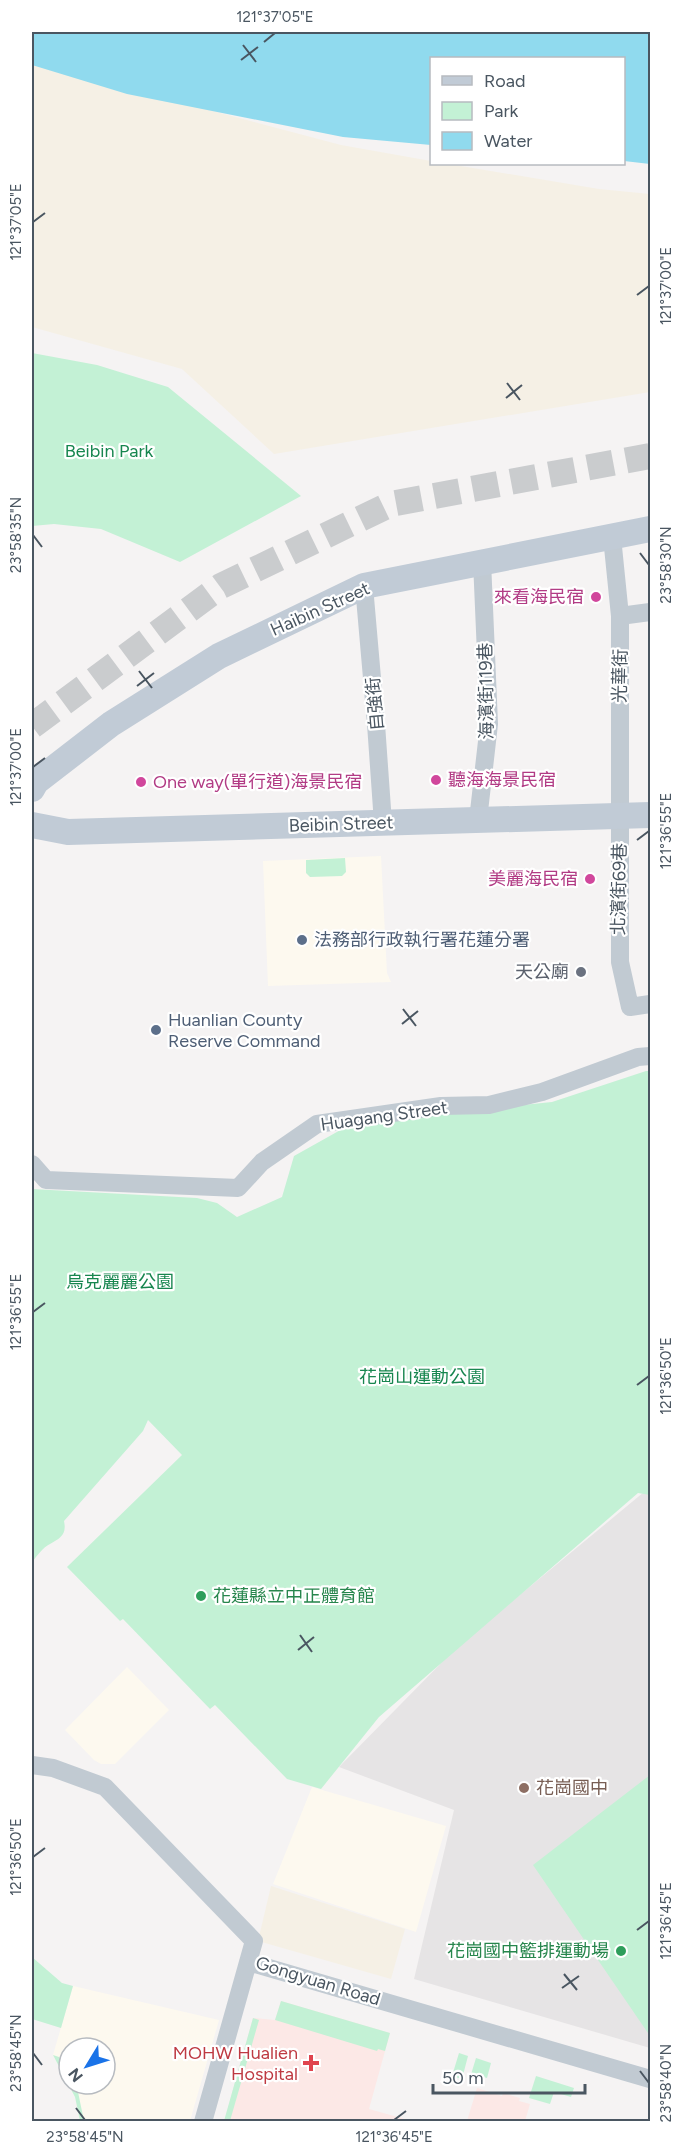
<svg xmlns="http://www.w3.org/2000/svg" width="682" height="2153" font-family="Figtree,'Noto Sans TC',sans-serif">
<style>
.commercial{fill:#fdf9ef;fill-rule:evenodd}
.education{fill:#e6e4e5}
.medical{fill:#fce8e6}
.green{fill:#c3f1d5}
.sand{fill:#f5f0e5}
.water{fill:#90daee}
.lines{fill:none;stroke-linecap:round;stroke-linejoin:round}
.secondary-tunnel{stroke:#caccce;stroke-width:26;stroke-dasharray:26 13;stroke-linecap:butt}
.street{stroke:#c1cad2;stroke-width:18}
.secondary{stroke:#c1cbd6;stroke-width:26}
.ticks{fill:none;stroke:#4a5661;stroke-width:2}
.hotel-dot{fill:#d1479c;stroke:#fff;stroke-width:2}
.service-dot{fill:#5c6f8a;stroke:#fff;stroke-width:2}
.worship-dot{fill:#6b7280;stroke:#fff;stroke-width:2}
.leisure-dot{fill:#2e9e5b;stroke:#fff;stroke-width:2}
.education-dot{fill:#8d6e63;stroke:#fff;stroke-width:2}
.health-dot{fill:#e0444e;stroke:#fff;stroke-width:2}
.labels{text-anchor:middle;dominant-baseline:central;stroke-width:4.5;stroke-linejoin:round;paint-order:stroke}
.park-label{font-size:18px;fill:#17864f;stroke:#fff}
.hotel-label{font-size:18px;fill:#b23c85;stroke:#fff;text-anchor:end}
.street-label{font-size:18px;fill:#4a5661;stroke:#fff}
.service-label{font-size:18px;fill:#4e5e75;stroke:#fff;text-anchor:start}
.worship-label{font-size:18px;fill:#5b616d;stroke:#fff;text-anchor:end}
.leisure-label{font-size:18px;fill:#27864d;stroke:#fff;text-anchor:start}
.education-label{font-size:18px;fill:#785e54;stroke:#fff;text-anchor:start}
.health-label{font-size:18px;fill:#be3a42;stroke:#fff;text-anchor:end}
.neatline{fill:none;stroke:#4a5661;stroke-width:2}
.ticks-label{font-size:15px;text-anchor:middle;fill:#4a5661}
</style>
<rect width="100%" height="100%" fill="#f5f3f3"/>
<path class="commercial" d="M381 856 387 973 391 982 268 986 263 861Z
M127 1667 169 1710 115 1764H101L94 1760 65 1730Z
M312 1787 446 1826 416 1932 273 1884Z
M73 1986 219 2020 190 2121H80L75 2097 53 2055ZM69 2048H105V2084H69Z"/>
<path class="education" d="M650 1487V2048L414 1979 454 1810 339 1767 456 1648Z"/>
<path class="medical" d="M281 2001 390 2033 369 2109 412 2121 224 2122 253 2018 275 2020Z
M477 2088 502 2096 503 2093 520 2098 519 2101 530 2104 525 2121H467Z"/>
<path class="green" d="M32 353 97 365 168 387 301 496 180 562 101 529 54 524 32 526Z
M345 858 346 872 342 876 310 877 306 873V860Z
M646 1071H650V1495L638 1493 379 1717 321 1789 287 1779 215 1705 210 1709 123 1619 120 1621 67 1567 182 1455 148 1420 143 1431 64 1521C67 1535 60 1538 50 1544 43 1547 37 1556 32 1562V1189L197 1198 217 1203 237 1217 282 1197 294 1156 344 1128 408 1117 552 1102Z
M650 1775V2036L533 1865Z
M32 1957 62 1983 73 1986 61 2028 32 2019Z
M281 2001 390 2033 385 2051 378 2049 377 2051 275 2020Z
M253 2018 259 2020 230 2121H224Z
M459 2053 468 2056 462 2079 452 2076Z
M53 2055 59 2057 69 2076V2084H73L78 2092 84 2121H80L75 2097Z
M476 2058 491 2063 487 2078 477 2075 475 2083 469 2081Z
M536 2076 574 2088 571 2097 554 2092 550 2104 529 2098Z"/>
<path class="sand" d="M32 63 341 145 431 161 432 164H449L599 189 650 194V392L274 454 182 369 32 327Z
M271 1886 405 1929 391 1979 258 1941Z"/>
<path class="water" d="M32 32H650V164L624 161V58H432L431 145 343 137 127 94 32 65Z"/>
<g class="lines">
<path class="secondary-tunnel" d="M32 726 221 586 391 504 650 456"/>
<path class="street" d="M612 537 620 616V962L630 1007 650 1004
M364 586 376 724 383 823
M620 616 650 612
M478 820 489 724 482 561
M32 1164 46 1180 238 1188 262 1162 317 1124 441 1106 489 1105 542 1092 638 1057 650 1056
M32 1765 53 1768 105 1787 254 1941 203 2122
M248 1962 650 2079"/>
<path class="secondary" d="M32 789 36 782 111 724 219 656 364 586 650 529
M32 825 68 832 650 815"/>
</g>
<path class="ticks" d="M264 42 275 33M243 45 256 62M241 60 258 47M33 222 45 213M637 295 649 286M507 383 520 400M506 398 522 385M33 535 42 547M640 553 649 565M139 671 152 688M137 686 154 673M33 767 45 758M637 840 649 831M403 1009 416 1026M402 1024 418 1011M33 1312 45 1303M637 1385 649 1376M300 1635 312 1652M298 1650 314 1637M33 1857 45 1848M637 1930 649 1921M564 1974 577 1990M562 1988 579 1976M33 2053 42 2065M640 2071 649 2083M76 2108 85 2120M394 2120 406 2111"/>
<g class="hotel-dot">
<circle cx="596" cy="597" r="6"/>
<circle cx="436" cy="780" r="6"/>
<circle cx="141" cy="782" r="6"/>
<circle cx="590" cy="879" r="6"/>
</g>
<g class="service-dot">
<circle cx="302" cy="940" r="6"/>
<circle cx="156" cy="1030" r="6"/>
</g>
<circle class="worship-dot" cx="581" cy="972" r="6"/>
<g class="leisure-dot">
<circle cx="201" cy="1596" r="6"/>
<circle cx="621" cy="1951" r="6"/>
</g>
<circle class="education-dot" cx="524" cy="1788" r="6"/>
<path class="health-dot" d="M308 2054h6v6h6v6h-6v6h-6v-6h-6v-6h6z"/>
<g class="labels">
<g class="park-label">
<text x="109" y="451">Beibin Park</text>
<text x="120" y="1282">烏克麗麗公園</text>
<text x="422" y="1377">花崗山運動公園</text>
</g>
<g class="hotel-label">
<text x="584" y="597">來看海民宿</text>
<text x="448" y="780" text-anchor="start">聽海海景民宿</text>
<text x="153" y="782" text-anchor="start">One way(單行道)海景民宿</text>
<text x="578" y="879">美麗海民宿</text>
</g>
<g class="street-label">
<text transform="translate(320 609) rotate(-24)">Haibin Street</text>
<text transform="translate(620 676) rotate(-89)">光華街</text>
<text transform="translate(486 691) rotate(-91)">海濱街119巷</text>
<text transform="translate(375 704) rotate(-95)">自強街</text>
<text transform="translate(341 824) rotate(-2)">Beibin Street</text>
<text transform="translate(619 889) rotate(-89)">北濱街69巷</text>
<text transform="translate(384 1116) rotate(-8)">Huagang Street</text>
<text transform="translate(318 1981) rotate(17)">Gongyuan Road</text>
</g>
<g class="service-label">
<text x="314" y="940">法務部行政執行署花蓮分署</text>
<text x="168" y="1020">Huanlian County<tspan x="168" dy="21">Reserve Command</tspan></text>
</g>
<g class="worship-label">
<text x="569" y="972">天公廟</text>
</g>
<g class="leisure-label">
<text x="213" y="1596">花蓮縣立中正體育館</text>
<text x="609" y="1951" text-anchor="end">花崗國中籃排運動場</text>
</g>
<g class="education-label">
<text x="536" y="1788">花崗國中</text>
</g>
<g class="health-label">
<text x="298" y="2053">MOHW Hualien<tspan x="298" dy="21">Hospital</tspan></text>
</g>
</g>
<rect width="682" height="2153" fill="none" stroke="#ffffff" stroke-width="66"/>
<rect x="430" y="57" width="195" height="108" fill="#ffffff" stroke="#b7bbc0" stroke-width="1.5"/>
<rect x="442" y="76" width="30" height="9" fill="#c1cbd6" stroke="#b7bbc0" stroke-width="1.5"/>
<text x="484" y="87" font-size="18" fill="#4a5661">Road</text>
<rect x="442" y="102" width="30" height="18" fill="#c3f1d5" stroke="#b7bbc0" stroke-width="1.5"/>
<text x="484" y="117" font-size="18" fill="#4a5661">Park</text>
<rect x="442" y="132" width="30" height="18" fill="#90daee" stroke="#b7bbc0" stroke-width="1.5"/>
<text x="484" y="147" font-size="18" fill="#4a5661">Water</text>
<g transform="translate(87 2066) rotate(232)"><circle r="28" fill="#ffffff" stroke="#b7bbc0" stroke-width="1.5"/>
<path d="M0-4.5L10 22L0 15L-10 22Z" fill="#1a73e8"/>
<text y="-9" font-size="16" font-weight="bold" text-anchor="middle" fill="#4a5661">N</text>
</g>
<path d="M433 2084v9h152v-9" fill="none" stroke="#4a5661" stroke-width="3"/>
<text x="442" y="2084" font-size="18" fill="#4a5661" stroke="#ffffff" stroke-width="4.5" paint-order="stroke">50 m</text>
<rect x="33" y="33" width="616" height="2087" class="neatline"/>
<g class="ticks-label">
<text x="275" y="22">121°37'05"E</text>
<text transform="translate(16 222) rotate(-90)" y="5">121°37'05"E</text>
<text transform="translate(666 286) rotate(-90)" y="5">121°37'00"E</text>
<text transform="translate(16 535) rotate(-90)" y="5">23°58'35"N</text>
<text transform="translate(666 565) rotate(-90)" y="5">23°58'30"N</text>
<text transform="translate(16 767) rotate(-90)" y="5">121°37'00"E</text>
<text transform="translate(666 831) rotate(-90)" y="5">121°36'55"E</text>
<text transform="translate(16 1312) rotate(-90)" y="5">121°36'55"E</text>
<text transform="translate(666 1376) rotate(-90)" y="5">121°36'50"E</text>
<text transform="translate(16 1857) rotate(-90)" y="5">121°36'50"E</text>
<text transform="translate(666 1921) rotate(-90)" y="5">121°36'45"E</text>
<text transform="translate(16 2053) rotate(-90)" y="5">23°58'45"N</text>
<text transform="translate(666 2083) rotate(-90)" y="5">23°58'40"N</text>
<text x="85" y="2142">23°58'45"N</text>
<text x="394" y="2142">121°36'45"E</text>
</g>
</svg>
